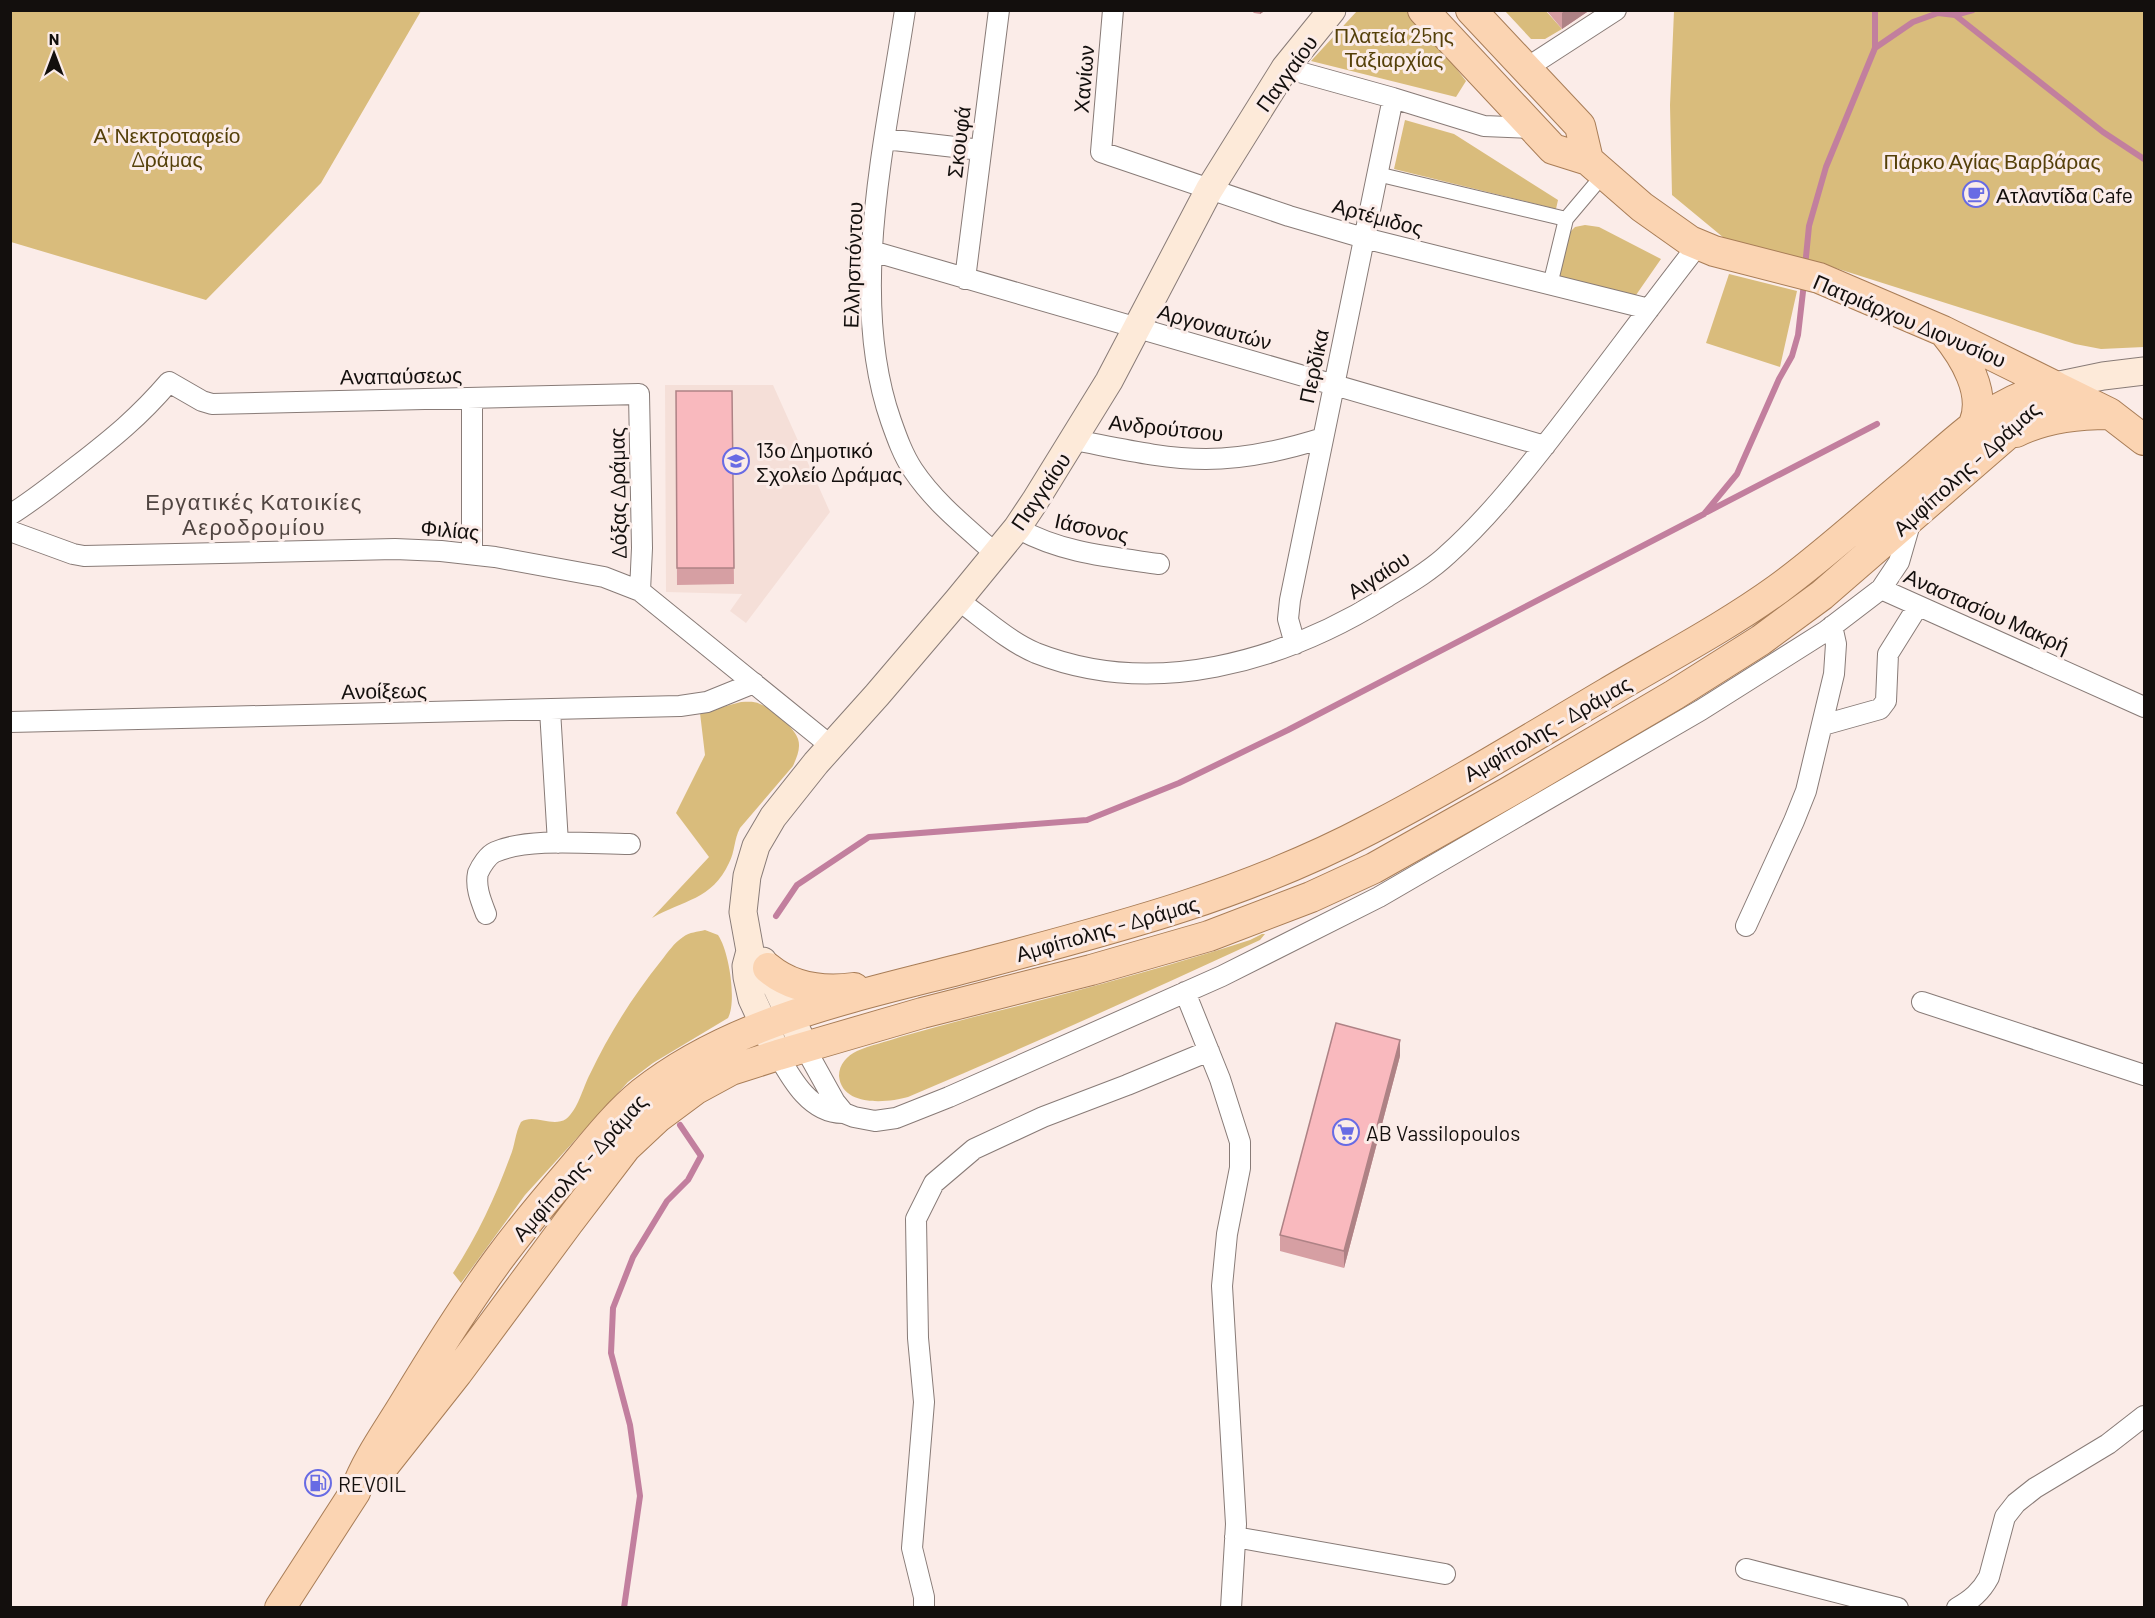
<svg xmlns="http://www.w3.org/2000/svg" width="2155" height="1618" font-family="Barlow,sans-serif">
<style>
.built{fill:#f5dfd8}
.green{fill:#d9bc7c}
.lines{fill:none;stroke-linecap:round;stroke-linejoin:round}
.stream{stroke:#c27f9e;stroke-width:6}
.pedestrian-casing{stroke:#887b77;stroke-width:16}
.minor-casing{stroke:#887b77;stroke-width:22}
.secondary-casing{stroke:#887b77;stroke-width:29}
.primary-casing{stroke:#a87d57;stroke-width:32}
.pedestrian{stroke:#fff;stroke-width:14}
.minor{stroke:#fff;stroke-width:20}
.secondary{stroke:#fdead9;stroke-width:27}
.primary{stroke:#fbd4b2;stroke-width:30}
.wall{fill:#d69fa3}
.shaded-wall{fill:#ae8285}
.building{fill:#f9b9be;stroke:#ae8285;stroke-width:1.5}
.labels{text-anchor:middle;dominant-baseline:central;stroke-width:6;stroke-linejoin:round;paint-order:stroke}
.park-label{font-size:21px;fill:#554009;stroke:#fbece8}
.street-label{font-size:21px;fill:#130f0d;stroke:#fbece8}
.poi-label{font-size:21px;fill:#130f0d;stroke:#fbece8;text-anchor:start}
.neighbourhood-label{font-size:22px;letter-spacing:1.5px;fill:#504541;stroke:#fbece8}
</style>
<rect width="100%" height="100%" fill="#fbece8"/>
<path class="built" d="M665 385H773L830 512 746 623 730 611 742 594 666 592Z"/>
<path class="green" d="M10 11 11 10 421 11 321 183 206 300 11 242Z
M1357 11H1411L1466 81 1456 97 1311 61Z
M1505 11H1546L1562 29 1545 39H1531Z
M1674 11H2144V347L2101 349 2075 344 1810 260 1724 238 1672 195 1670 105Z
M1405 120 1454 134 1558 200 1556 209 1394 169Z
M1585 225 1599 227 1661 259 1636 295 1557 276 1567 235 1575 227Z
M1729 274 1797 291 1780 367 1706 343Z
M741 702C748 702 754 701 760 704 771 708 795 728 798 739 801 748 797 757 793 766L740 828C734 839 735 852 729 863 712 900 683 900 652 918L709 857 676 813 705 755 700 713Z
M705 930 718 935C729 951 737 1001 728 1018L653 1063 628 1082 525 1195 461 1283 453 1273C477 1236 495 1198 510 1157 515 1146 515 1133 521 1122 534 1113 552 1128 566 1119 578 1110 583 1087 590 1074 609 1034 633 996 661 961 668 952 674 943 683 937 690 932 697 932 705 930Z
M1262 934H1265L1260 940C1143 994 1026 1047 908 1097 887 1103 842 1107 839 1076 839 1064 847 1056 857 1051 870 1045 886 1042 900 1037 938 1026 976 1016 1014 1007 1093 987 1172 965 1250 940Z"/>
<g class="lines">
<path class="stream" d="M1955 15 1973 10
M1875 48 1913 22 1938 13 1955 15 2103 132 2144 159
M1805 267 1809 226 1826 167 1875 48V10
M1707 512 1877 424
M776 916 797 885 869 837 1087 820 1179 783 1288 730 1704 514 1737 474 1779 379 1792 356 1798 335 1804 283
M624 1608 640 1496 630 1425 611 1353 613 1308 633 1257 667 1201 688 1180 701 1156 680 1125"/>
<defs>
<path id="pedestrian" d="M1377 174 1566 219 1604 174
M1550 285 1566 219"/>
<path id="minor" d="M905 10C886 138 847 296 891 421 897 438 903 455 913 470 935 503 967 528 996 554
M1113 10 1101 152 1289 216 1364 238 1649 309
M1285 68 1393 98 1484 126 1532 128
M1525 69 1616 10
M885 139 981 150
M872 251 1545 446
M965 279 999 10
M472 398V554
M1074 440C1117 448 1162 459 1206 459 1246 459 1285 450 1323 438
M10 515C34 500 55 483 77 466 113 438 139 417 169 382L202 401 212 404 639 394 642 548 640 591
M1912 517 1899 562 1881 589 2144 707
M1017 528C1061 553 1110 557 1159 564
M10 531 73 554 84 556 395 549 441 551 495 557 604 577 640 591 831 746
M958 600C983 618 1008 641 1036 653 1153 699 1282 662 1385 598 1406 585 1429 572 1447 555 1485 521 1518 480 1550 439 1600 375 1648 309 1698 245
M1295 644 1288 619 1290 600 1393 98
M550 710 558 843
M10 722 680 706 707 702 754 683
M1823 725 1880 709 1886 701 1888 654 1918 606
M486 914C481 901 475 887 478 873 481 866 488 855 495 852 529 837 592 844 630 844
M1746 926 1794 821 1806 791 1834 674 1836 644 1832 626
M1185 992 1220 1079 1240 1142V1168L1227 1234 1222 1286 1236 1524 1231 1608
M1922 1002 2144 1075
M805 1048 835 1102 844 1113 854 1117 875 1121 896 1118 949 1097 1222 976 1379 897 1701 710 1826 631 1881 589
M778 1055C792 1080 811 1114 844 1113
M1235 1537 1445 1574
M1746 1569 1898 1608
M924 1608V1597L912 1548 924 1402 918 1338 916 1219 934 1183 974 1149 1043 1117 1127 1085 1209 1051
M1957 1608C1971 1600 1981 1592 1989 1577L2005 1517 2016 1503 2035 1488 2108 1444 2144 1416"/>
<path id="secondary" d="M2055 386 2103 376 2144 371
M763 961 770 973 805 1048
M778 1055 752 999 747 977 746 966 750 951 743 912 747 876 756 846 773 817 816 763 877 695 958 600 1017 528 1035 501 1109 381 1209 190 1285 68 1332 10"/>
<path id="primary" d="M1423 10 1553 149 1588 160 1642 207 1690 241 1714 251 1819 278 1943 331 2109 413 2144 440
M1471 10 1580 126 1588 160
M1945 333C1964 356 1987 393 1974 424
M2016 432C2044 418 2078 414 2109 414
M768 968C792 988 823 992 854 988
M382 1468 457 1373 568 1223 626 1147 657 1118 696 1089 731 1070 778 1055 922 1013 1091 970 1209 936 1311 897 1374 868 1507 793 1674 695 1761 640 1822 595 2026 418 2055 386
M280 1608 355 1492C367 1459 388 1431 406 1401 435 1353 465 1305 498 1260 521 1229 546 1199 571 1170 593 1144 616 1114 642 1093 738 1017 868 994 984 963 1117 928 1247 894 1370 829 1451 787 1529 739 1607 693 1664 659 1724 628 1778 589 1826 554 1870 513 1916 475 1962 436 1994 400 2055 386"/>
</defs>
<use href="#pedestrian" class="pedestrian-casing"/>
<use href="#minor" class="minor-casing"/>
<use href="#secondary" class="secondary-casing"/>
<use href="#primary" class="primary-casing"/>
<use href="#pedestrian" class="pedestrian"/>
<use href="#minor" class="minor"/>
<use href="#secondary" class="secondary"/>
<use href="#primary" class="primary"/>
</g>
<path class="wall" d="M1251 10H1266L1260 14 1254 13Z
M1546 10H1590L1562 29Z
M676 391H732L734 584 677 585Z
M1400 1056 1344 1268 1280 1251V1235Z"/>
<path class="shaded-wall" d="M1260 10H1266L1260 14Z
M1565 10H1590L1562 29V13Z
M1400 1040V1056L1344 1268V1251Z"/>
<path class="building" d="M676 391H732L734 568H677Z
M1336 1023 1400 1040 1344 1251 1280 1235Z"/>
<defs>
<symbol id="cafe-ring" viewBox="-11 -11 22 22"><circle r="9.5" fill="#fbece8" stroke="#686be4" stroke-width="1.5"/><path d="M-5.5-4.5H6V0H3Q3 3.5 0 3.5H-2.5Q-5.5 3.5-5.5 0ZM3-3.2v2h1.7v-2ZM-6 4.5H4V6H-6Z" fill="#686be4"/></symbol>
<symbol id="school-ring" viewBox="-11 -11 22 22"><circle r="9.5" fill="#fbece8" stroke="#686be4" stroke-width="1.5"/><path d="M0-5L7-2L0 1L-7-2ZM-4 1L0 2.5L4 1V4Q0 6-4 4Z" fill="#686be4"/></symbol>
<symbol id="supermarket-ring" viewBox="-11 -11 22 22"><circle r="9.5" fill="#fbece8" stroke="#686be4" stroke-width="1.5"/><path d="M-6-5.5h2.5l.6 2H6L4.5 2H-2.5L-4.4-4H-6ZM-1.5 3.2a1.3 1.3 0 1 0 .1 0ZM3 3.2a1.3 1.3 0 1 0 .1 0Z" fill="#686be4"/></symbol>
<symbol id="fuel-ring" viewBox="-11 -11 22 22"><circle r="9.5" fill="#fbece8" stroke="#686be4" stroke-width="1.5"/><path d="M-5.5-6h7V0h2V4h1.3V-2.5L3-4.5l.8-.8L6-3V5H2.5V1h-1V6h-7ZM-4.2-4.7v3.2H.2V-4.7Z" fill="#686be4"/></symbol>
</defs>
<g fill-rule="evenodd">
<use href="#cafe-ring" x="1961" y="179" width="30" height="30"/>
<use href="#school-ring" x="721" y="446" width="30" height="30"/>
<use href="#supermarket-ring" x="1331" y="1117" width="30" height="30"/>
<use href="#fuel-ring" x="303" y="1468" width="30" height="30"/>
</g>
<g class="labels">
<g class="park-label">
<text x="1394" y="34">Πλατεία 25ης<tspan x="1394" dy="24">Ταξιαρχίας</tspan></text>
<text x="167" y="134">Α' Νεκτροταφείο<tspan x="167" dy="24">Δράμας</tspan></text>
<text x="1992" y="160">Πάρκο Αγίας Βαρβάρας</text>
</g>
<g class="street-label">
<text transform="translate(1286 73) rotate(-54)">Παγγαίου</text>
<text transform="translate(1083 79) rotate(-85)">Χανίων</text>
<text transform="translate(958 142) rotate(-83)">Σκουφά</text>
<text transform="translate(1378 216) rotate(15)">Αρτέμιδος</text>
<text transform="translate(852 265) rotate(-88)">Ελλησπόντου</text>
<text transform="translate(1910 320) rotate(23)">Πατριάρχου Διονυσίου</text>
<text transform="translate(1215 326) rotate(16)">Αργοναυτών</text>
<text transform="translate(1313 366) rotate(-78)">Περδίκα</text>
<text transform="translate(401 375) rotate(-1)">Αναπαύσεως</text>
<text transform="translate(1166 427) rotate(6)">Ανδρούτσου</text>
<text transform="translate(1966 468) rotate(-42)">Αμφίπολης - Δράμας</text>
<text transform="translate(1040 491) rotate(-56)">Παγγαίου</text>
<text transform="translate(617 493) rotate(-91)">Δόξας Δράμας</text>
<text transform="translate(1092 527) rotate(12)">Ιάσονος</text>
<text transform="translate(450 529) rotate(5)">Φιλίας</text>
<text transform="translate(1378 574) rotate(-33)">Αιγαίου</text>
<text transform="translate(1987 610) rotate(24)">Αναστασίου Μακρή</text>
<text transform="translate(384 690) rotate(-1)">Ανοίξεως</text>
<text transform="translate(1547 728) rotate(-30)">Αμφίπολης - Δράμας</text>
<text transform="translate(1107 928) rotate(-16)">Αμφίπολης - Δράμας</text>
<text transform="translate(579 1167) rotate(-48)">Αμφίπολης - Δράμας</text>
</g>
<g class="poi-label">
<text x="1996" y="194">Ατλαντίδα Cafe</text>
<text x="756" y="449">13ο Δημοτικό<tspan x="756" dy="24">Σχολείο Δράμας</tspan></text>
<text x="1366" y="1132">AB Vassilopoulos</text>
<text x="338" y="1483">REVOIL</text>
</g>
<g class="neighbourhood-label">
<text x="254" y="501">Εργατικές Κατοικίες<tspan x="254" dy="25">Αεροδρομίου</tspan></text>
</g>
</g>
<rect width="2155" height="1618" fill="none" stroke="#130f0d" stroke-width="24"/>
<g transform="translate(54 54)" stroke="#fbece8" stroke-width="4.5" paint-order="stroke">
<path d="M0-4.5L10 22L0 15L-10 22Z" fill="#130f0d"/>
<text y="-9" font-size="16" font-weight="bold" text-anchor="middle" fill="#130f0d">N</text>
</g>
</svg>
